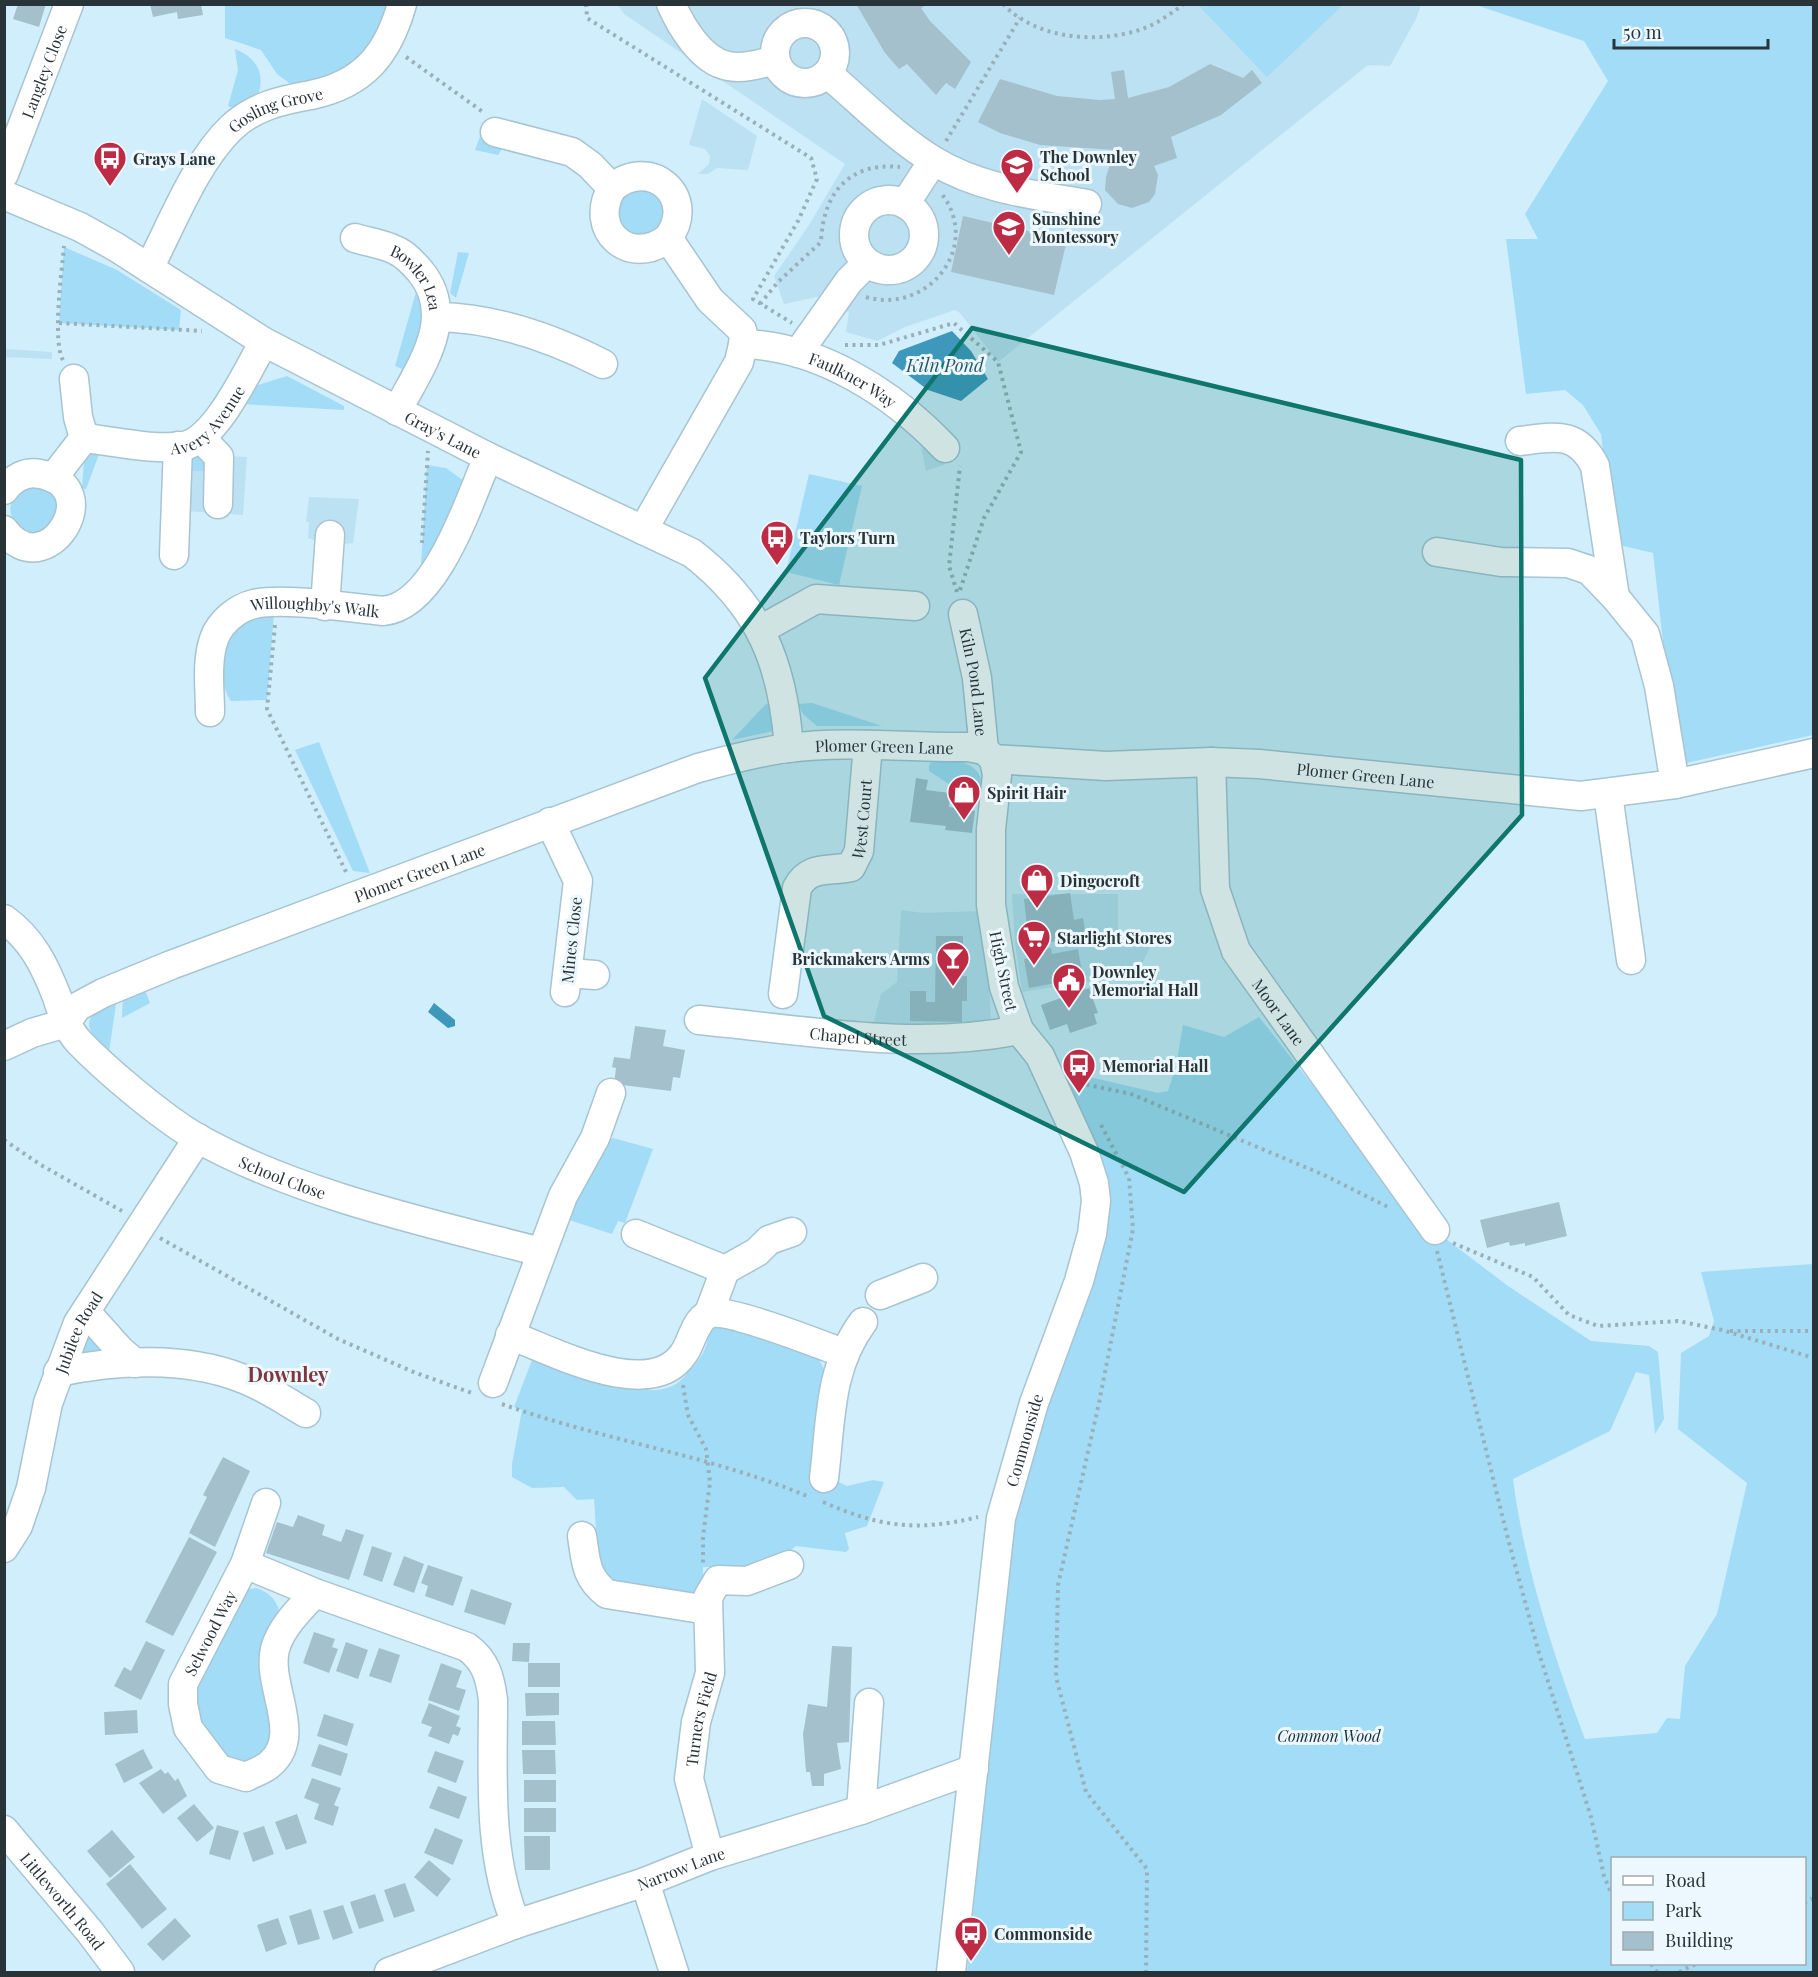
<svg xmlns="http://www.w3.org/2000/svg" width="1818" height="1977" font-family="'Playfair Display',serif">
<style>
.built{fill:#bce1f2}
.green{fill:#a2dcf6;fill-rule:evenodd}
.water{fill:#3d98bb}
.building{fill:#a4c0cd}
.lines{fill:none;stroke-linecap:round;stroke-linejoin:round}
.minor-casing{stroke:#a8c4d1;stroke-width:31}
.path{stroke:#99b0bb;stroke-width:4;stroke-dasharray:3 4.5;stroke-linecap:butt}
.minor{stroke:#fff;stroke-width:28}
.marked{fill:#0f766e;fill-opacity:0.2;stroke:#0f766e;stroke-width:4.5;stroke-linejoin:round}
.labels{text-anchor:middle;dominant-baseline:central;stroke-width:6;stroke-linejoin:round;paint-order:stroke}
.street-label{font-size:16px;fill:#293439;stroke:#edf8fe}
.poi-label{font-size:16px;font-weight:bold;fill:#293439;stroke:#edf8fe;text-anchor:start}
.park-label{font-size:16px;font-style:italic;fill:#1a2e37;stroke:#edf8fe}
.water-label{font-size:18px;font-style:italic;fill:#25576a;stroke:#edf8fe}
.quarter-label{font-size:20px;font-weight:bold;fill:#7f373d;stroke:#edf8fe}
</style>
<rect width="100%" height="100%" fill="#d1eefc"/>
<path class="built" d="M618 5H1421L1416 19 1390 66 1368 65 998 362 960 313 955 310 905 327 877 341 846 332 849 313 826 295 784 304 774 276 809 225 845 164 624 14Z
M702 99 757 136 748 170 717 168 708 174H698L709 164 710 156 705 149 689 145Z
M5 349 52 352V359L5 357Z
M947 430 940 447 944 465 926 471 921 447 927 449Z
M226 456 247 457 243 515 186 511 188 471Z
M309 497 359 499 353 543 344 544 337 549 308 538 309 522H306Z
M1012 894H1118V935L1158 931 1137 974 1022 992 1015 943Z
M901 910 923 913 980 911 989 983 991 1020 987 1027 872 1029 881 994 897 982Z"/>
<path class="green" d="M225 5 381 4 388 5 384 33 346 74 293 86 277 74 261 50 225 38Z
M1198 5H1343L1267 77Z
M1476 5H1813V735L1677 765 1653 553 1615 544 1601 434 1583 405 1565 390 1526 394 1506 239H1538L1525 214 1608 81 1584 41Z
M235 49C260 59 267 78 255 102L235 109 228 106 238 70Z
M486 120 493 121 497 143 502 149 498 155 475 150Z
M633 187 671 199 657 237 630 234C613 216 618 202 633 187Z
M64 247 117 270 181 310 179 330 59 323Z
M458 252 469 253 456 298 450 293Z
M420 278 429 303 407 371 395 366Z
M287 376 344 406V410L242 404 252 387Z
M101 449 86 489 82 488 84 461 95 451Z
M209 451 208 471H188L193 456Z
M427 465 446 468 467 483 432 567 421 566Z
M809 474 862 486 839 585 786 572Z
M27 483 60 490 55 532 26 535C5 514 5 503 27 483Z
M274 613 267 700 231 701C222 688 224 679 224 664 227 626 238 620 274 613Z
M812 703 882 726H817L803 714 798 704Z
M766 704 775 705 776 725 773 731 732 740Z
M319 742 370 873 353 871 295 750Z
M935 759C966 759 991 767 979 804L929 771V765Z
M145 990 150 1003 122 1018 123 996Z
M114 999 116 1004 109 1052C83 1028 80 1018 114 999Z
M1259 1017 1417 1217 1508 1286 1591 1341 1649 1346 1658 1352 1664 1419 1655 1434 1649 1375 1636 1372 1610 1431 1513 1479C1524 1565 1554 1657 1585 1739L1657 1733 1667 1718 1680 1719 1685 1666 1717 1614 1747 1483 1678 1429 1681 1353 1709 1336 1714 1321 1701 1272 1813 1264V1972H967L1011 1540 1025 1479 1097 1254 1102 1167 1064 1071 1158 1093 1168 1091 1176 1066 1183 1025 1224 1037ZM1612 1858H1804V1964H1612Z
M613 1138 653 1149 625 1223 618 1221 612 1234 566 1219 604 1144Z
M718 1325 819 1359 825 1371 830 1478 847 1486 873 1480 884 1482 867 1526 845 1533 849 1549 846 1552 796 1546 780 1559 733 1576 713 1567H703V1588L695 1595 614 1582C593 1562 597 1526 594 1499L577 1500 564 1487 532 1488 512 1477V1464L522 1410 514 1407 534 1355C570 1367 654 1411 683 1378 690 1370 698 1362 703 1353 709 1342 707 1332 718 1325Z
M87 1329 110 1350 76 1355Z
M256 1588C268 1592 275 1598 279 1610L261 1655 274 1736 250 1770 212 1759 188 1695 242 1591Z"/>
<path class="water" d="M952 331 971 351 988 379 961 401 928 390 892 363 899 351Z
M434 1003 455 1020V1026L448 1028 428 1012Z"/>
<path class="building" d="M18 4H46L39 27 13 19Z
M150 4H201L203 15 178 19 177 12 153 17Z
M856 4H928L921 8 930 21 971 62 955 89 946 83 936 95 907 64 899 69 885 53Z
M1210 64 1243 78 1252 70 1262 83 1221 115 1171 137 1177 158 1154 166 1158 175 1155 194 1149 202 1132 208 1118 204 1105 190 1106 177 1110 164 1116 158 1115 150 1040 145 1000 133 978 122 1000 79 1057 96 1100 100 1115 99 1111 72 1124 70 1128 98 1169 87Z
M963 216 1067 240 1054 295 951 272Z
M916 778 928 780 926 790 950 793 949 807 975 811 972 833 945 830 946 826 910 822Z
M1070 893 1074 920 1083 918 1086 937 1029 945 1024 899Z
M936 936H963V976H967V1001H962V1022L910 1021V991H926V1002H935Z
M1051 948 1052 954 1078 949 1083 978 1029 988 1024 959 1044 955 1042 949Z
M1089 988 1098 1013 1094 1014 1097 1024 1070 1033 1067 1024 1050 1030 1041 1005Z
M635 1026 666 1030 663 1046 685 1050 680 1078 673 1077 671 1091 614 1084 616 1068 612 1067 614 1057 630 1059Z
M1559 1202 1567 1236 1525 1246V1243L1510 1246 1509 1242 1487 1248 1480 1220Z
M223 1457 250 1471 215 1547 189 1533 207 1497 203 1495Z
M298 1515 325 1525 322 1535 341 1542 346 1529 364 1535 349 1580 266 1553 277 1522 293 1527Z
M189 1537 217 1552 173 1636 145 1622Z
M372 1546 392 1553 382 1582 363 1575Z
M404 1556 424 1564 414 1593 393 1585Z
M428 1565 463 1577 453 1606 425 1596 428 1586 421 1583Z
M471 1589 512 1603 505 1625 464 1612Z
M314 1632 335 1639 332 1647 338 1649 329 1673 303 1663Z
M146 1641 165 1650 141 1700 114 1686 124 1667 131 1671Z
M346 1642 368 1650 358 1679 336 1671Z
M513 1643H530L529 1662 512 1661Z
M832 1646 852 1647 849 1742 837 1743 841 1769 824 1774V1786H812L810 1772H806L803 1734 808 1704 827 1707Z
M379 1648 400 1655 391 1683 369 1676Z
M441 1663 462 1671 456 1687 466 1690 459 1711 428 1700Z
M528 1663H560V1687H528Z
M525 1693H559V1715L526 1716Z
M429 1703 460 1716 456 1726 461 1728 458 1736 453 1734 449 1744 428 1736 432 1727 421 1723Z
M137 1710 138 1733 105 1735 104 1712Z
M324 1714 354 1724 347 1746 317 1736Z
M522 1721H555L556 1745H522Z
M319 1744 348 1754 341 1776 311 1766Z
M143 1749 153 1768 124 1783 115 1764Z
M522 1750H555L556 1774H523Z
M435 1751 464 1761 456 1783 427 1772Z
M161 1769 165 1774 168 1772 175 1781 178 1778 187 1796 163 1814 139 1783Z
M312 1778 341 1788 334 1805 339 1807 333 1826 314 1819 319 1804 304 1798Z
M524 1780H556V1802H524Z
M438 1786 467 1797 459 1819 429 1808Z
M194 1804 214 1828 197 1842 177 1818Z
M524 1808H556V1832H524Z
M297 1814 307 1843 286 1850 275 1822Z
M217 1825 239 1831 230 1860 209 1854Z
M264 1826 274 1854 253 1862 243 1833Z
M435 1828 463 1840 453 1865 424 1853Z
M112 1830 135 1857 110 1878 87 1851Z
M524 1836H550V1870H525Z
M429 1860 451 1879 437 1897 414 1877Z
M130 1864 167 1909 142 1929 106 1884Z
M405 1883 415 1911 394 1918 384 1890Z
M375 1894 384 1921 359 1929 350 1902Z
M343 1905 353 1933 333 1940 323 1911Z
M311 1909 320 1939 298 1945 289 1916Z
M175 1918 191 1936 163 1961 147 1944Z
M278 1918 287 1944 266 1952 257 1925Z"/>
<g class="lines">
<defs>
<g id="minor">
<path d="M671 4C681 26 701 61 728 66 743 69 760 64 775 60"/>
<circle cx="805" cy="53" r="30"/>
<path d="M828 74C862 103 895 137 934 161 980 189 1035 195 1087 204"/>
<path d="M495 132 572 152 590 165 612 188C587 230 630 268 668 238L710 300 742 330 744 340 739 362 643 530"/>
<path id="s1" d="M4 174 69 4"/>
<path d="M612 188C651 155 698 198 668 238"/>
<path id="s2" d="M4 195 80 227 116 247 264 342 488 457 692 553C760 606 783 663 789 748"/>
<circle cx="889" cy="235" r="35"/>
<path d="M905 204 933 161"/>
<path id="s3" d="M355 238C368 242 383 244 395 250 405 254 413 263 420 271 458 317 420 367 397 411"/>
<path id="s4" d="M149 268C172 224 196 161 232 127 255 106 282 100 311 95 364 84 388 54 402 4"/>
<path d="M438 317C496 318 552 338 603 364"/>
<path id="s5" d="M743 344C820 346 894 394 945 448"/>
<path d="M798 353 849 281 867 263"/>
<path d="M74 379 78 417 84 438"/>
<path d="M201 438 219 457 218 504"/>
<path d="M1520 441C1554 437 1577 430 1595 466L1615 597"/>
<path id="s6" d="M53 478 84 438C113 441 156 451 184 446 217 439 248 369 264 342"/>
<path d="M4 490C13 478 26 471 40 474 110 487 45 587 4 530"/>
<path d="M1437 552 1501 562 1568 563 1589 570 1615 597 1645 634 1659 686 1675 784"/>
<path d="M174 555 178 446"/>
<path d="M325 606 330 535"/>
<path id="s7" d="M963 614 977 678 984 750"/>
<path d="M760 630 816 599 915 606"/>
<path id="s8" d="M210 712C210 689 206 662 214 639 220 622 237 608 254 604 282 597 351 608 383 611 436 607 469 501 488 457"/>
<path id="s9" d="M1211 762 1215 889 1236 951 1435 1230"/>
<path d="M1608 794 1631 960"/>
<path d="M550 822 578 881 565 992"/>
<path id="s10" d="M4 919C32 939 45 966 57 997 62 1013 67 1029 79 1042 107 1071 164 1119 199 1139 300 1195 429 1223 541 1252"/>
<path d="M568 973 595 975"/>
<path id="s11" d="M783 994 797 888C809 865 828 872 851 867L859 851 868 745"/>
<path id="s12" d="M699 1020C804 1030 915 1051 1019 1030"/>
<path id="s13" d="M4 1046 32 1033 66 1023 77 1007 103 993 171 965 698 768C728 760 757 752 788 748 847 740 908 748 968 747L984 750 994 759 1106 766 1211 762 1259 764 1581 796 1675 784 1814 753"/>
<path d="M636 1234 725 1270"/>
<path d="M880 1295 923 1278"/>
<path d="M86 1312 121 1351 135 1363"/>
<path d="M709 1313 725 1270 757 1252 769 1240 792 1232"/>
<path d="M510 1335C553 1351 651 1404 684 1353 692 1342 696 1316 712 1313 732 1310 819 1344 843 1353"/>
<path d="M58 1372C115 1360 185 1356 241 1378 264 1386 285 1401 306 1413"/>
<path d="M493 1383 563 1196 595 1138 611 1093"/>
<path d="M824 1478C831 1423 828 1369 863 1322"/>
<path d="M582 1536C586 1561 585 1577 607 1594L708 1610"/>
<path id="s14" d="M4 1548 18 1526 31 1488 48 1403 78 1323 198 1138"/>
<path d="M245 1564 266 1503"/>
<path id="s15" d="M315 1593C300 1609 281 1627 275 1649 266 1686 304 1735 270 1764 264 1770 253 1773 246 1777L219 1769 188 1728 183 1704V1684L245 1564 315 1593 467 1647C486 1661 490 1677 493 1700 493 1776 487 1853 516 1924"/>
<path d="M861 1810 869 1703"/>
<path id="s16" d="M4 1830 90 1932 120 1972"/>
<path id="s17" d="M710 1856 689 1779 696 1722 710 1673 708 1597 718 1580 747 1581 789 1565"/>
<path d="M645 1882 674 1972"/>
<path id="s18" d="M389 1972 516 1924 645 1882 710 1856 861 1810 974 1769"/>
<path id="s19" d="M951 1972 1001 1518 1034 1403 1079 1281 1092 1234 1096 1201 1094 1183 1084 1152 1040 1056 1019 1030 1004 987 991 905V829L997 775 994 759"/>
</g>
</defs>
<use href="#minor" class="minor-casing"/>
<path class="path" d="M586 4 587 18 811 158 817 179 798 221 753 299 792 323
M1003 4C1036 39 1096 44 1139 30 1156 25 1170 14 1184 4
M406 57 483 112
M946 141 1020 18
M866 297C928 315 983 246 941 193
M760 304 778 282 821 242C823 193 849 162 900 167
M59 323 202 331
M845 345H879L954 323 998 362 1021 452 984 518 960 590
M63 360C52 341 62 270 64 246
M422 543 428 451
M957 592 949 566 960 466
M275 625 267 709 347 874
M1079 1083 1131 1094 1324 1175 1388 1207
M1101 1125 1129 1178 1133 1229 1099 1403 1058 1585 1056 1677 1086 1792 1147 1869 1146 1972
M4 1140 41 1165 122 1211
M160 1238 338 1339 416 1373 472 1393
M1453 1243 1533 1277 1569 1315 1598 1326 1678 1321 1722 1330 1814 1358
M1437 1251 1508 1539 1539 1653 1591 1817 1604 1876 1612 1895
M1730 1331H1814
M683 1385 688 1415 706 1449 710 1482 703 1537V1563
M502 1404C602 1440 709 1455 807 1496
M823 1502C880 1527 916 1532 978 1517
M1804 1903 1814 1898
M1651 1964 1657 1972
M1679 1972 1696 1964"/>
<use href="#minor" class="minor"/>
</g>
<path class="marked" d="M972 328 1521 460 1522 815 1184 1192 824 1016 705 678Z"/>
<defs>
<symbol id="bus-pin" viewBox="-11 -11 22 30"><path d="M0 17L-7.5 6A9.5 9.5 0 1 1 7.5 6Z" fill="#bd2c44" stroke="#edf8fe"/><path d="M-5-6H5V4H4V6H2V4H-2V6H-4V4H-5ZM-3.5-4V0h7V-4ZM-3.5 1.2v1.5H-2V1.2ZM2 1.2v1.5H3.5V1.2Z" fill="#fff"/></symbol>
<symbol id="school-pin" viewBox="-11 -11 22 30"><path d="M0 17L-7.5 6A9.5 9.5 0 1 1 7.5 6Z" fill="#bd2c44" stroke="#edf8fe"/><path d="M0-5L7-2L0 1L-7-2ZM-4 1L0 2.5L4 1V4Q0 6-4 4Z" fill="#fff"/></symbol>
<symbol id="shop-pin" viewBox="-11 -11 22 30"><path d="M0 17L-7.5 6A9.5 9.5 0 1 1 7.5 6Z" fill="#bd2c44" stroke="#edf8fe"/><path d="M-5-2.5h2.3a2.7 3.5 0 0 1 5.4 0H5L5.5 6h-11ZM-1.5-2.5h3a1.5 2.3 0 0 0-3 0Z" fill="#fff"/></symbol>
<symbol id="supermarket-pin" viewBox="-11 -11 22 30"><path d="M0 17L-7.5 6A9.5 9.5 0 1 1 7.5 6Z" fill="#bd2c44" stroke="#edf8fe"/><path d="M-6-5.5h2.5l.6 2H6L4.5 2H-2.5L-4.4-4H-6ZM-1.5 3.2a1.3 1.3 0 1 0 .1 0ZM3 3.2a1.3 1.3 0 1 0 .1 0Z" fill="#fff"/></symbol>
<symbol id="bar-pin" viewBox="-11 -11 22 30"><path d="M0 17L-7.5 6A9.5 9.5 0 1 1 7.5 6Z" fill="#bd2c44" stroke="#edf8fe"/><path d="M-6-5H6L.8 .8V4.5H3.5V6h-7V4.5H-.8V.8Z" fill="#fff"/></symbol>
<symbol id="civic-pin" viewBox="-11 -11 22 30"><path d="M0 17L-7.5 6A9.5 9.5 0 1 1 7.5 6Z" fill="#bd2c44" stroke="#edf8fe"/><path d="M-.6-6.5H3V-4.5H.6V-3L4-1V1h2V6H-6V1h2V-1L-.6-3ZM-1.2 2.5V6h2.4V2.5Z" fill="#fff"/></symbol>
</defs>
<g fill-rule="evenodd">
<use href="#bus-pin" x="91" y="139" width="38" height="52"/>
<use href="#school-pin" x="998" y="146" width="38" height="52"/>
<use href="#school-pin" x="990" y="208" width="38" height="52"/>
<use href="#bus-pin" x="758" y="518" width="38" height="52"/>
<use href="#shop-pin" x="945" y="773" width="38" height="52"/>
<use href="#shop-pin" x="1018" y="861" width="38" height="52"/>
<use href="#supermarket-pin" x="1015" y="918" width="38" height="52"/>
<use href="#bar-pin" x="934" y="939" width="38" height="52"/>
<use href="#civic-pin" x="1050" y="961" width="38" height="52"/>
<use href="#bus-pin" x="1060" y="1046" width="38" height="52"/>
<use href="#bus-pin" x="952" y="1914" width="38" height="52"/>
</g>
<g class="labels">
<g class="street-label">
<text stroke="none"><textPath href="#s1" startOffset="110">Langley Close</textPath></text>
<text stroke="none"><textPath href="#s4" startOffset="212">Gosling Grove</textPath></text>
<text stroke="none"><textPath href="#s3" startOffset="78">Bowler Lea</textPath></text>
<text stroke="none"><textPath href="#s5" startOffset="117">Faulkner Way</textPath></text>
<text stroke="none"><textPath href="#s6" startOffset="186">Avery Avenue</textPath></text>
<text stroke="none"><textPath href="#s2" startOffset="501">Gray's Lane</textPath></text>
<text stroke="none"><textPath href="#s8" startOffset="190">Willoughby's Walk</textPath></text>
<text stroke="none"><textPath href="#s7" startOffset="69">Kiln Pond Lane</textPath></text>
<text stroke="none"><textPath href="#s13" startOffset="940">Plomer Green Lane</textPath></text>
<text stroke="none"><textPath href="#s13" startOffset="1426">Plomer Green Lane</textPath></text>
<text stroke="none"><textPath href="#s11" startOffset="218">West Court</textPath></text>
<text stroke="none"><textPath href="#s13" startOffset="454">Plomer Green Lane</textPath></text>
<text transform="translate(571 940) rotate(-84)">Mines Close</text>
<text transform="translate(1004 971) rotate(78)">High Street</text>
<text stroke="none"><textPath href="#s9" startOffset="267">Moor Lane</textPath></text>
<text stroke="none"><textPath href="#s12" startOffset="160">Chapel Street</textPath></text>
<text stroke="none"><textPath href="#s10" startOffset="393">School Close</textPath></text>
<text stroke="none"><textPath href="#s14" startOffset="230">Jubilee Road</textPath></text>
<text stroke="none"><textPath href="#s19" startOffset="538">Commonside</textPath></text>
<text stroke="none"><textPath href="#s15" startOffset="399">Selwood Way</textPath></text>
<text stroke="none"><textPath href="#s17" startOffset="141">Turners Field</textPath></text>
<text stroke="none"><textPath href="#s18" startOffset="310">Narrow Lane</textPath></text>
<text stroke="none"><textPath href="#s16" startOffset="92">Littleworth Road</textPath></text>
</g>
<g class="poi-label">
<text x="1040" y="156">The Downley<tspan x="1040" dy="18">School</tspan></text>
<text x="133" y="158">Grays Lane</text>
<text x="1032" y="218">Sunshine<tspan x="1032" dy="18">Montessory</tspan></text>
<text x="800" y="537">Taylors Turn</text>
<text x="987" y="792">Spirit Hair</text>
<text x="1060" y="880">Dingocroft</text>
<text x="1057" y="937">Starlight Stores</text>
<text x="930" y="958" text-anchor="end">Brickmakers Arms</text>
<text x="1092" y="971">Downley<tspan x="1092" dy="18">Memorial Hall</tspan></text>
<text x="1102" y="1065">Memorial Hall</text>
<text x="994" y="1933">Commonside</text>
</g>
<g class="park-label">
<text x="1329" y="1735">Common Wood</text>
</g>
<g class="water-label">
<text x="945" y="365">Kiln Pond</text>
</g>
<g class="quarter-label">
<text x="288" y="1373">Downley</text>
</g>
</g>
<rect width="1818" height="1977" fill="none" stroke="#293439" stroke-width="12"/>
<rect x="1611" y="1857" width="195" height="108" fill="#edf8fe" stroke="#9faaaf" stroke-width="1.5"/>
<rect x="1623" y="1876" width="30" height="9" fill="#ffffff" stroke="#9faaaf" stroke-width="1.5"/>
<text x="1665" y="1887" font-size="18" fill="#293439">Road</text>
<rect x="1623" y="1902" width="30" height="18" fill="#a2dcf6" stroke="#9faaaf" stroke-width="1.5"/>
<text x="1665" y="1917" font-size="18" fill="#293439">Park</text>
<rect x="1623" y="1932" width="30" height="18" fill="#a4c0cd" stroke="#9faaaf" stroke-width="1.5"/>
<text x="1665" y="1947" font-size="18" fill="#293439">Building</text>
<path d="M1614 39v9h154v-9" fill="none" stroke="#293439" stroke-width="3"/>
<text x="1623" y="39" font-size="18" fill="#293439" stroke="#edf8fe" stroke-width="4.5" paint-order="stroke">50 m</text>
</svg>
